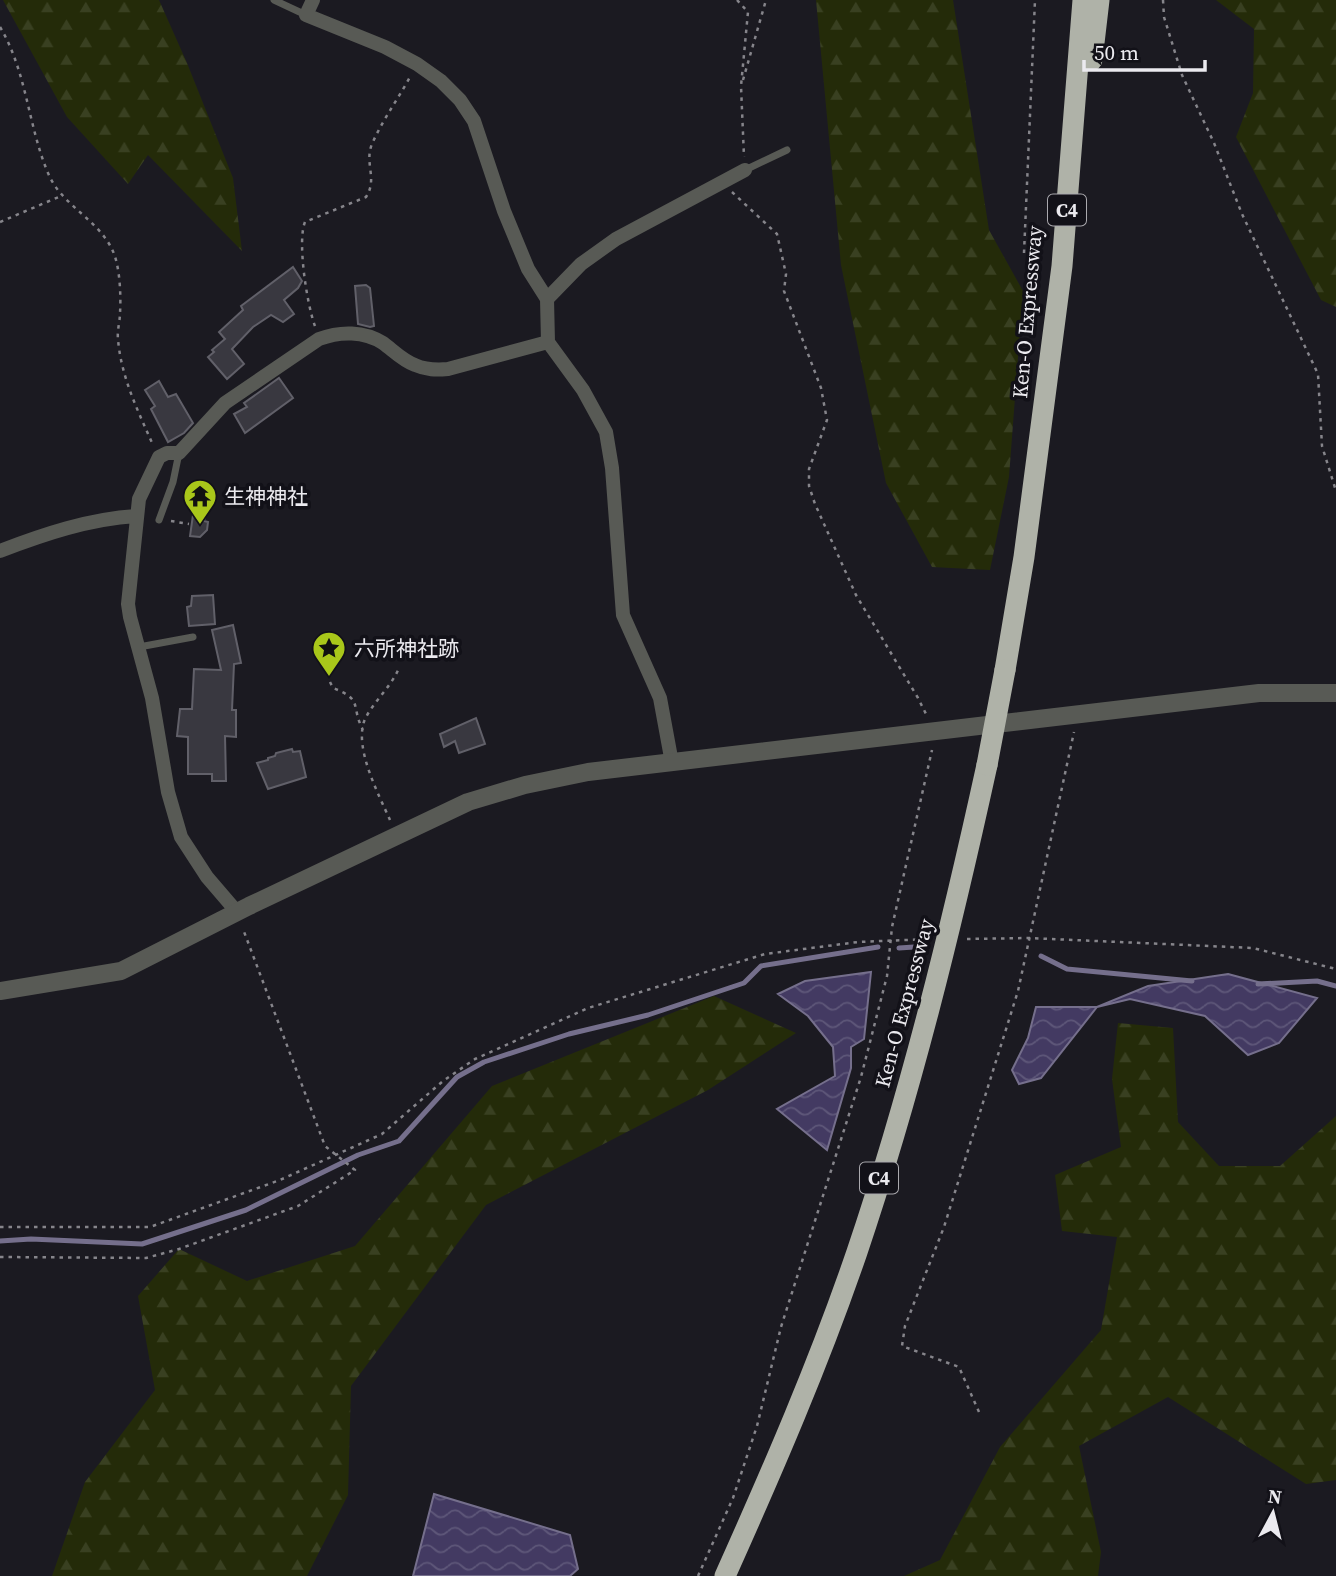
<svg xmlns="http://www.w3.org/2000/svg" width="1336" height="1576" font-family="'Source Serif 4','Noto Sans JP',serif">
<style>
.forest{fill:url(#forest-firs)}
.water{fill:url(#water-waves);stroke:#756f8c;stroke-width:2}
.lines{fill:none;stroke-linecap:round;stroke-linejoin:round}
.stream{stroke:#756f8c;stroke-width:5}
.building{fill:#393840;stroke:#616069;stroke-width:2}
.path{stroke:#86858b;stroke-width:2.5;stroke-dasharray:3.5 5;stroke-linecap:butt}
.service{stroke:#585a55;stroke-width:7}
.minor{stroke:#585a55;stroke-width:14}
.tertiary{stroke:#585a55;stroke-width:18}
.motorway{stroke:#afb2a8;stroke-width:21}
.motorway-bridge{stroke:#afb2a8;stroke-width:21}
.labels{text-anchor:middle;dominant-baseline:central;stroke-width:7;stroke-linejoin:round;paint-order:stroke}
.shield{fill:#121118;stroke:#aaa9ae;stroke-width:2}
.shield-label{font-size:19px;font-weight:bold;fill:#ebeaef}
.street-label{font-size:21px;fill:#ebeaef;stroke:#121118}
.poi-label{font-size:21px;fill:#ebeaef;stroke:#121118;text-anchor:start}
</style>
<defs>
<pattern id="forest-firs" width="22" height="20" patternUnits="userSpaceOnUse" patternTransform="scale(1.75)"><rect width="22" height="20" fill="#242b09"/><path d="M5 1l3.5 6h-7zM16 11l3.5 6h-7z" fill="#394021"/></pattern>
<pattern id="water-waves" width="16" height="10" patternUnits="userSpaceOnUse" patternTransform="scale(1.75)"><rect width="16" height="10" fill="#433a62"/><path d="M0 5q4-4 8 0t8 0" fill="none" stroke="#5e5779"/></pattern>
</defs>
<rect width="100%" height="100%" fill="#1b1a21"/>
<path class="forest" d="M3 0H159L187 63 233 178 242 251 148 155 128 184 67 117Z
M816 0H953L989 230 1023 291 1009 477 990 570 932 567 886 483 841 265Z
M1216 0H1336V307L1321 300 1236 137 1253 93 1254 29Z
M714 996 796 1033 708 1090 486 1205 351 1386 348 1495 307 1576H52L85 1482 155 1390 138 1296 179 1249 247 1281 355 1246 492 1086Z
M1118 1023 1173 1028 1178 1122 1219 1166H1280L1336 1116V1480L1306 1484 1168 1397 1079 1446 1101 1552 1098 1576H904L940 1560 1000 1447 1101 1330 1117 1237 1062 1231 1055 1175 1121 1147 1112 1079Z"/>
<path class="water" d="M871 972 864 1039 851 1047V1068L827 1150 777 1109 835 1076 833 1047 808 1016 778 994 805 981Z
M1228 974 1317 998 1279 1043 1248 1055 1205 1016 1130 999 1097 1007 1041 1078 1019 1084 1012 1070 1028 1038 1036 1007H1097L1148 986Z
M434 1494 570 1535 578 1569 570 1576H413Z"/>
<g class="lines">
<path class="stream" d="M899 948 914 947
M1041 956 1067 969 1192 981
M1258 984 1317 981 1336 986
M0 1241 31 1239 142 1244 246 1210 358 1155 399 1141 457 1077 484 1062 569 1034 648 1015 744 983 761 966 878 947"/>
</g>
<path class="building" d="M293 267 302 281 298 288 284 300 294 314 283 322 271 315 253 327 232 349 244 364 227 379 208 357 214 352 212 350 225 339 219 332 243 310 241 306Z
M366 285 370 288 374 326 370 327 358 324 355 286Z
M279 378 293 398 245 433 234 414 247 407 244 403Z
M159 381 168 397 176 394 193 423 184 433 168 442 151 409 155 406 145 390Z
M193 515 205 517 204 521 208 522 207 530 200 537 190 536Z
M213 595 215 624 189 626 187 607 191 606 192 596Z
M233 625 241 663 234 664 232 710H236V737L225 736 226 781H212V774H188V737L177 736 180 709H192L194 669 221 670 212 630Z
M476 718 485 744 459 753 455 741 444 747 440 734Z
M292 749 293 752 300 751 306 777 268 789 257 763 268 760V758L275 756 276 753Z"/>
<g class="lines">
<path class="path" d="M737 0 748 12 741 86 744 157
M1163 0 1164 17 1182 75 1214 143 1242 214 1318 374 1322 446 1336 491
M0 27C27 72 28 126 48 173 62 208 106 222 116 260 120 275 121 297 120 313 120 321 117 331 118 339 121 377 138 411 153 445
M743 80 766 0
M732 192 777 234 786 274 784 291 821 388 827 420 809 469V486L815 504 856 595 918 698 927 716
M0 222 61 196
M1024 253 1035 0
M315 326C307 305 297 241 305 222L366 197C378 179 364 163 372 144 382 121 398 99 410 77
M171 521 189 524
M330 682 333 688C364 700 350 705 363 730
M390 820C379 795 353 747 365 719 374 701 391 687 399 668
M967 939 1029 938 1253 948 1336 969
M0 1227H150L280 1180 382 1134 443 1081 475 1059 588 1008 765 954 858 942 929 939
M0 1257 146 1258 179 1249 298 1206 355 1170 325 1146 243 929
M979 1412 959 1367 902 1346 905 1326 944 1227 1018 991 1074 732
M698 1576 733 1498 757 1426 781 1327 861 1077 887 976 892 927 932 750"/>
<path class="service" d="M274 0 306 15
M745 170 787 150
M159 520 173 482 179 453
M139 647 193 637"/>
<path class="minor" d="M313 0 306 15 385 47 417 64 441 81 460 100 474 121 504 211 528 269 547 299 548 342 583 390 606 432 612 468 623 615 660 698 672 763
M547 299 581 264 616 239 745 170
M0 551C44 534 89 519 136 516
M237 912 207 877 181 837 168 792 152 698 130 617 128 604 139 499 159 457 167 453H179L225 403 319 339C340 331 364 331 383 343 394 351 402 360 415 365 426 370 436 370 448 369L548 342"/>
<path class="tertiary" d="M0 991 121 971 249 906 468 802 525 785 588 772 1259 693H1336"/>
<path class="motorway" d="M1092 60 1099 0
M1005 670 1024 557 1062 266 1083 0
M725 1576C773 1469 819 1363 857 1252 911 1092 951 929 987 765"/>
<path class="motorway-bridge" d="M987 765 1005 670"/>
</g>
<defs>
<symbol id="temple-pin" viewBox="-11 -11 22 30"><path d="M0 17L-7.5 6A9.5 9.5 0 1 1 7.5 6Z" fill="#a9c71a" stroke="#121118"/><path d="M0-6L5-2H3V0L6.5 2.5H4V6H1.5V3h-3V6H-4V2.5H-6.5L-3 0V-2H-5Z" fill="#111"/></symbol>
<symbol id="sight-pin" viewBox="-11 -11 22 30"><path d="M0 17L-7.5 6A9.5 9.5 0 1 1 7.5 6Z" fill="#a9c71a" stroke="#121118"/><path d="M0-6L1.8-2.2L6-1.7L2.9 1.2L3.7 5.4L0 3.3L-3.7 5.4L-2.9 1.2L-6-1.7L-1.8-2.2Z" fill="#111"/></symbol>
</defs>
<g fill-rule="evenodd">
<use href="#temple-pin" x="181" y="477" width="38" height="52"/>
<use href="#sight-pin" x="310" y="629" width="38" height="52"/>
</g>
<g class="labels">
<g class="shield">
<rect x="1048" y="194.5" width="38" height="31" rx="5"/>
<rect x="860" y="1162.5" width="38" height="31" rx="5"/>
</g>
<g class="shield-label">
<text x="1067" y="210">C4</text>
<text x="879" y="1178">C4</text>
</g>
<g class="street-label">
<text transform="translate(1027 312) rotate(-85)">Ken-O Expressway</text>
<text transform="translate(904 1003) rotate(-75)">Ken-O Expressway</text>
</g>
<g class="poi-label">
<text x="224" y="496">生神神社</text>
<text x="354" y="648">六所神社跡</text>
</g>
</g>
<g transform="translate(1273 1513) rotate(7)" stroke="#121118" stroke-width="5" paint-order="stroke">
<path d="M0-5L12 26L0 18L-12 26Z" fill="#ebeaef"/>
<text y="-10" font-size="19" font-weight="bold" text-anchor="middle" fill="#ebeaef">N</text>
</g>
<path d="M1084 60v10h121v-10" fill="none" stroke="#ebeaef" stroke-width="3.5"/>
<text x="1094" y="60" font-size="21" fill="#ebeaef" stroke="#121118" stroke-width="5" paint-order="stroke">50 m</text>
</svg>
